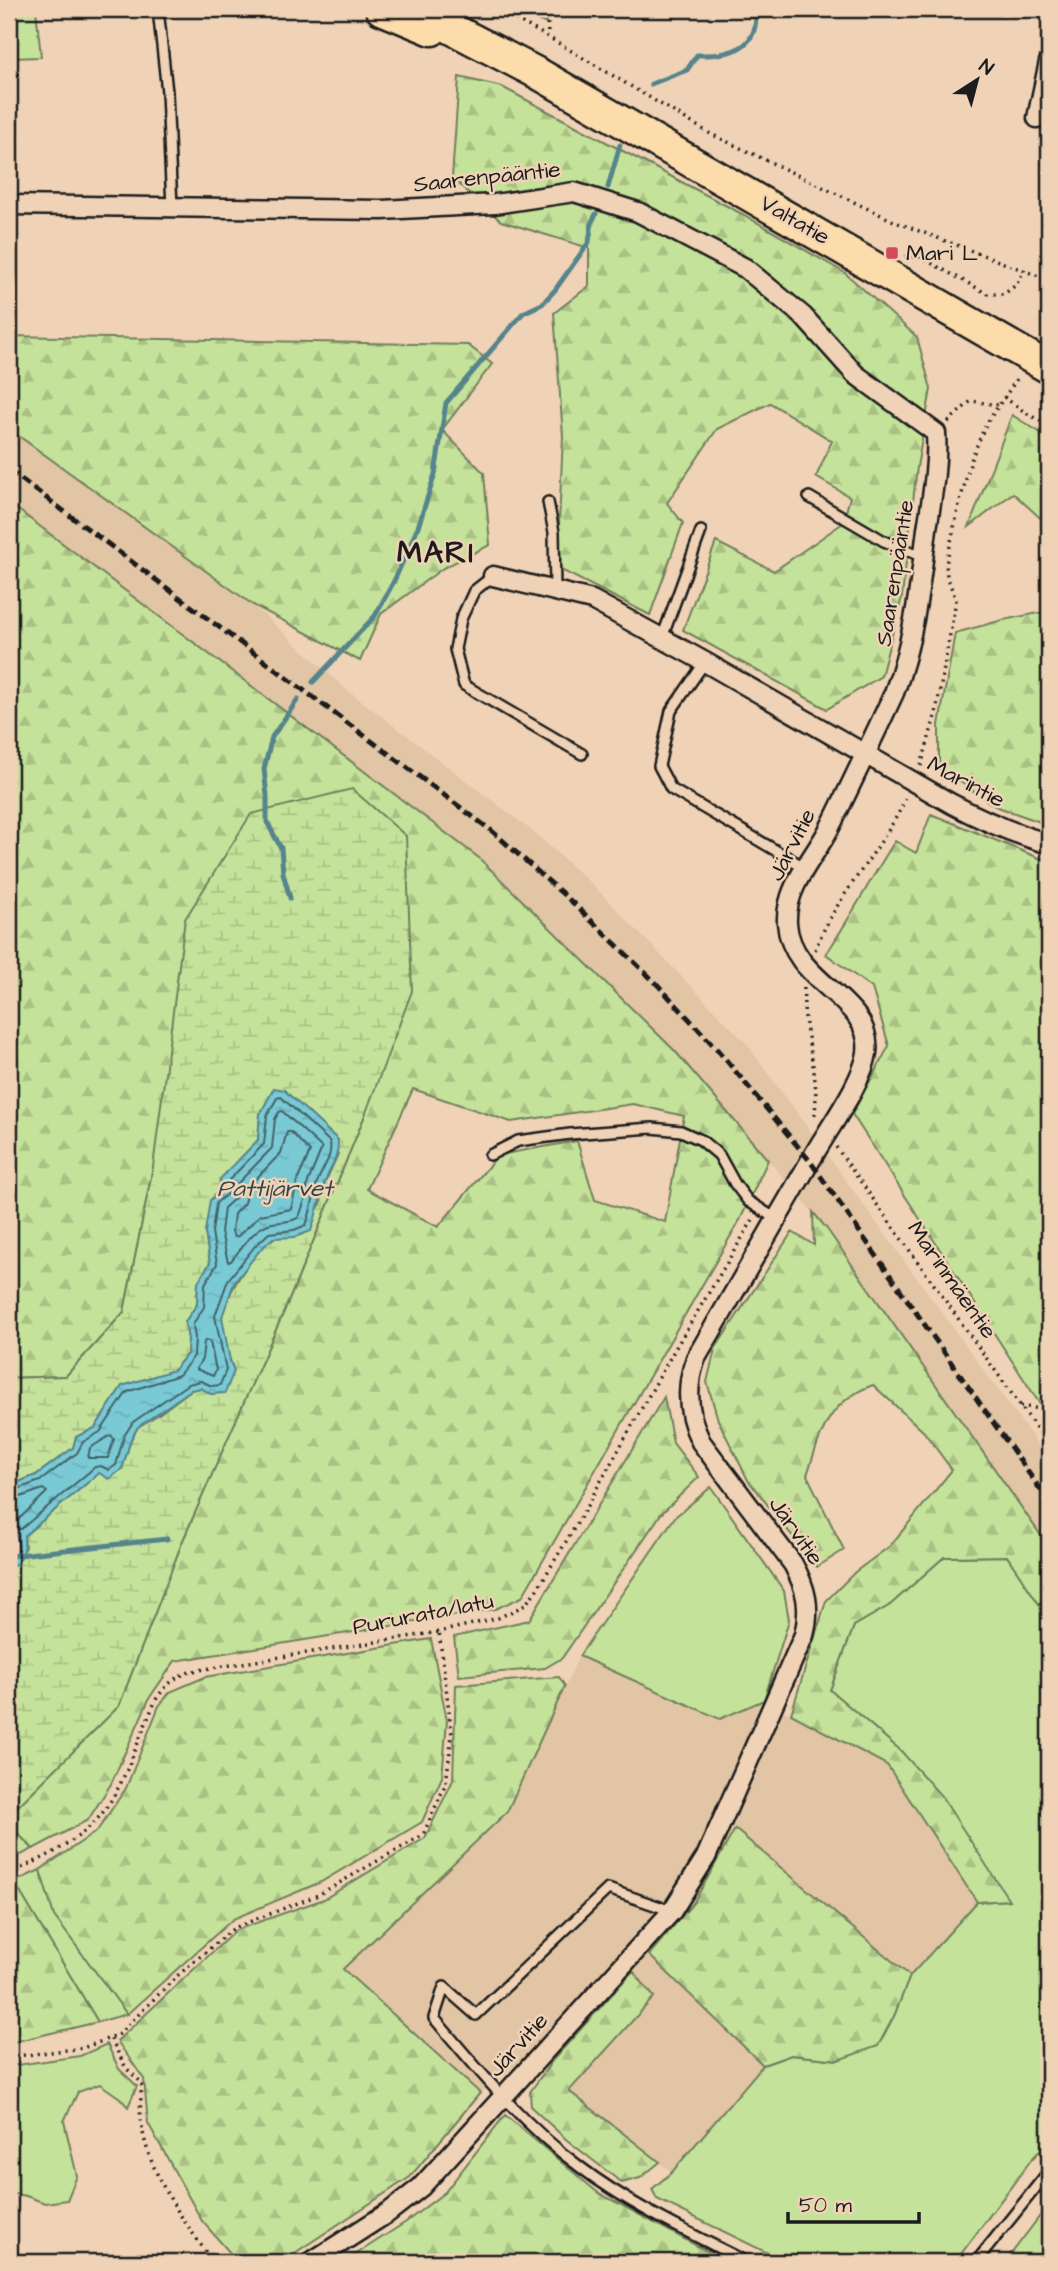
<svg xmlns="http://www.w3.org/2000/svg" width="1058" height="2271" font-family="'Architects Daughter',sans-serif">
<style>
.built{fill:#e1c5a5}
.grass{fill:#c5e29a;stroke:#707f5b;stroke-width:2}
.forest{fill:url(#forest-firs);stroke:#707f5b;stroke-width:2;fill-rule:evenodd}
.wetland{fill:url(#wetland-marsh);stroke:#707f5b;stroke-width:2}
.water{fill:url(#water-ripples);stroke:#54848c;stroke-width:2}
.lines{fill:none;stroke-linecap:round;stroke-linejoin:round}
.shore{stroke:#426266;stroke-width:2}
.stream{stroke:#54848c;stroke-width:5}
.service-casing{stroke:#1c1c1c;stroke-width:14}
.minor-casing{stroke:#1c1c1c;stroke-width:23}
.trunk-casing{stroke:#1c1c1c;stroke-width:35}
.path{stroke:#1c1c1c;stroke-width:3.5;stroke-dasharray:2 5;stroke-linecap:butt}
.service{stroke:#f0d3b6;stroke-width:9}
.minor{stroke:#f0d3b6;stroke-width:18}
.trunk{stroke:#fddcac;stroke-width:30}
.rail{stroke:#1c1c1c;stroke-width:5;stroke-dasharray:10 5;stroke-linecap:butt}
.poi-dot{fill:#d1495b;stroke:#f0d3b6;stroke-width:2.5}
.labels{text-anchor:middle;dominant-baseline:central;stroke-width:5;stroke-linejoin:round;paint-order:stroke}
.street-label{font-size:23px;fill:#1c1c1c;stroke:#f0d3b6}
.poi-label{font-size:23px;fill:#1c1c1c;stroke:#f0d3b6;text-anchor:start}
.water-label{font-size:24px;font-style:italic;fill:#34484a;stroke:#f0d3b6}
.district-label{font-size:30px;font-weight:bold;letter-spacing:2px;fill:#1c1c1c;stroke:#f0d3b6}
</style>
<defs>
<pattern id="forest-firs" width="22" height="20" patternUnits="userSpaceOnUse" patternTransform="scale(1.75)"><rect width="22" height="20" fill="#c5e29a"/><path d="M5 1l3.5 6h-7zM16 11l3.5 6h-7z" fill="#a9c184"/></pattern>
<pattern id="wetland-marsh" width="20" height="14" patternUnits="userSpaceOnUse" patternTransform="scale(1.75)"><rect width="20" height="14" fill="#c5e29a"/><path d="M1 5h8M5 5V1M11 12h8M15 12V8" fill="none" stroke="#a9c184"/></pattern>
<pattern id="water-ripples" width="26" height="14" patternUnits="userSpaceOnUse" patternTransform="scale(1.75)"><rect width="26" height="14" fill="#7acad6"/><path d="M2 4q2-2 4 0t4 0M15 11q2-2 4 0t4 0" fill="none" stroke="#69adb7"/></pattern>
</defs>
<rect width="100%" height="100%" fill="#f0d3b6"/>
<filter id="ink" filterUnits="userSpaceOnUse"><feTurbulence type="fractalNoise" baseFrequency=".0143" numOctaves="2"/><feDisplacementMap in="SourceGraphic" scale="14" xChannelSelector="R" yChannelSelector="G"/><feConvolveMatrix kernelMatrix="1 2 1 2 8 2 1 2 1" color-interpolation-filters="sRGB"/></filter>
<g filter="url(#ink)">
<path class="built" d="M9 429 253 605 347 690 531 830 594 886 747 1044 1049 1460V1547L827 1229 675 1051 479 858 9 503Z
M579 1656 720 1719 764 1700 887 1765 977 1902 910 1976 734 1830 694 1902 649 1955 763 2065 672 2172 568 2091 654 1997 633 1972 480 2093 342 1969 507 1812Z"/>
<path class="grass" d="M9 9H36L41 57 9 58Z
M514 9H545L546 24Z
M711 1487 784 1591 789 1620 764 1700 720 1719 579 1656 675 1517Z
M1007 1556 1049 1619V2141L1031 2160 955 2262H786L657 2199 652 2189 672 2172 763 2065 791 2055 838 2060 894 2016 910 1976 977 1902 1008 1900 901 1751 830 1690 854 1626 890 1605 944 1557Z
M9 1824 33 1849 9 1861Z
M40 1870 55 1916 127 2014 98 2022 14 1882Z
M107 2044 119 2069 137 2086 128 2107 120 2098 100 2084 78 2092 64 2121 77 2176 67 2200 45 2203 26 2196 9 2193V2066L80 2056Z
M1049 2204V2262H1005Z"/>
<path class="forest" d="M459 77 502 87 744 215 845 273 917 337 931 389 917 467 902 597 881 676 827 709 683 630 716 542 774 571 843 523 850 497 816 477 832 441 770 403 717 429 667 503 683 523 650 615 557 568 563 436 554 313 589 286V248L501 221 452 178Z
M9 336 468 345 492 364 442 430 484 473 490 545 443 568 381 614 360 661 253 605 9 429Z
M1012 415 1049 438V526L1013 493 969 527Z
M9 503 479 858 675 1051 768 1160 741 1218 522 1597 495 1609 175 1661 150 1697 111 1784 88 1820 33 1849 9 1824V1815L119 1706 183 1540 289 1300 365 1115 153 1167 124 1312 66 1376 9 1378ZM413 1089 511 1122 633 1104 684 1116 665 1222 595 1200 577 1141 498 1155 438 1227 367 1189Z
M1049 611V825L995 806 939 767V725L955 633 1003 620Z
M931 814 1049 862V1418L852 1114 889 1046 872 988 826 954C851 917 871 878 895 841L916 853Z
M813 1212 827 1229 1049 1547V1619L1007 1556 944 1557 890 1605 854 1626 830 1690 901 1751 942 1797 1009 1900 977 1902 887 1765 791 1714 826 1601 855 1572 890 1546 952 1470 924 1432 873 1385C827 1402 821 1433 807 1475L844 1550 817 1567 748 1480 718 1420 707 1382 715 1349 792 1232 814 1245Z
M664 1397 673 1443 699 1477 661 1514 562 1658 545 1668 459 1676 454 1637 529 1620Z
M431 1639 447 1721 442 1777 422 1822 321 1882 233 1919 127 2014 54 1916 40 1870 97 1831 126 1788 159 1706 170 1692 205 1677Z
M559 1677 565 1686 507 1812 343 1969 480 2093 410 2177 281 2262H238L202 2221 148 2123 144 2079 117 2041 236 1930 324 1899 425 1838 453 1780 456 1685Z
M735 1829 910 1976 894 2016 878 2046 838 2060 791 2055 763 2065 649 1955 694 1902Z
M14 1882 98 2022 9 2043V1884Z
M633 1971 654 1997 569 2091 660 2162 640 2178 622 2183 567 2140 531 2107 530 2092 552 2061Z
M505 2115 597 2192 727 2262H344L406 2222 445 2192Z"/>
<path class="wetland" d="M352 789 406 836 412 991 365 1115 289 1300 183 1540 119 1706 9 1815V1563L12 1565 25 1549 24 1536 99 1473 122 1469 131 1439 138 1427 159 1414 191 1390 201 1388 211 1394 234 1371C228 1356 222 1334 222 1318 222 1300 257 1245 274 1238 280 1236 289 1237 295 1237L321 1204 323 1187 338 1154 284 1090 260 1114 258 1140 221 1179V1192L214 1195 205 1232 210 1263 198 1282 197 1304 185 1322 188 1339 187 1354 174 1370 122 1386 95 1428 76 1437 73 1448 36 1475 9 1486V1378L66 1376 124 1312 153 1167 185 919 251 814Z"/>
<path class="water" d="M274 1088 284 1090 338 1140C339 1161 328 1169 323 1188 319 1203 316 1216 311 1231L295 1237 273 1238 260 1250 234 1283 222 1317 230 1361 234 1371 225 1393 211 1394 201 1388 191 1390 138 1427 131 1439 122 1469 109 1479 99 1473 24 1536C25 1548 24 1554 17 1564L11 1565 9 1563V1558H12L19 1549 17 1537 9 1533V1486L36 1475 73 1448 76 1437 95 1428 122 1386 174 1370 187 1354 188 1339 185 1322 197 1304 198 1282 210 1263 205 1232 210 1200 221 1191 220 1179 258 1140 260 1114Z"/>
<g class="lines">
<path class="shore" d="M282 1111 322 1148 308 1182 305 1200 299 1217C291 1223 282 1221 272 1223 255 1226 241 1249 231 1261L228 1262 221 1232 224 1208 235 1198 238 1183 272 1148 275 1119 279 1112Z
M287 1132H291L310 1152 298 1179 291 1209 260 1215 238 1236 234 1237 232 1231 234 1214 244 1203 248 1187 281 1153Z
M206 1340 210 1342 216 1370 213 1376 196 1369 202 1359 204 1342Z
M111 1435 114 1439 108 1458H88L90 1448Z
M9 1492 40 1481 77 1453 83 1442 100 1432 127 1392 179 1375 194 1356 195 1338 193 1324 204 1307 205 1284 217 1264 212 1232 216 1203 227 1194 229 1180 264 1144 267 1116 277 1098 281 1097 330 1142C333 1159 320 1170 316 1186 313 1199 311 1212 306 1225L294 1230 269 1233 255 1246 228 1280 215 1316 226 1370 220 1385 212 1386 201 1381 188 1384 133 1422 124 1436 116 1465 109 1470 101 1466 95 1467 21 1529 9 1528
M9 1501 43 1489 47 1492 19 1519H9"/>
<path class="stream" d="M651 84 687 70 697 55C729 56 761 49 755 9
M608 187 620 145
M313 682 375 616 394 581 418 527 435 474 446 403 523 313 542 304 555 290 589 242 592 222 596 214
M290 898 283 873 281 848 267 822V796L264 769 272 737 298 699
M9 1556 167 1539"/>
<defs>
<path id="service" d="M158 9 167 92 172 208
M809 497 884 541 924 557
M548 502 554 532 555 591
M493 576 474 591 461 619 455 649 464 685 582 754
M662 638 701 531
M705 662 671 711 659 766 671 789 804 867
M490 1155 518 1141 570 1134 652 1128 681 1131 701 1140 719 1155 735 1184 748 1201 776 1219
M672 1911 608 1889 476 2015 444 1987 434 2018C479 2071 523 2125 580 2167 631 2206 690 2233 747 2262
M976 2262 1049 2171"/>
<path id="minor" d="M1037 118 1049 62
M9 205 382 210 495 204 574 192 638 212 745 268 803 316 855 374 936 433C938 465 932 497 927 529 920 584 914 641 894 693 873 738 852 783 830 827 815 857 785 886 787 923 791 984 874 998 867 1053 863 1081 831 1125 816 1151 776 1220 736 1289 696 1358 685 1387 687 1414 701 1442L793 1564C806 1588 811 1607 804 1635L706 1857 672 1911 421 2187 389 2212 311 2262
M493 576 592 600 705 662 952 804C984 821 1015 834 1049 844"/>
<path id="trunk" d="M381 9 432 30
M414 9 539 74 1049 368"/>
</defs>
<use href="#service" class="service-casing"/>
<use href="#minor" class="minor-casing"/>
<use href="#trunk" class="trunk-casing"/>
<path class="path" d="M497 9 548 37 709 133 898 223 1049 280
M547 9 548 37
M905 257H920L988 294H1004L1016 285 1025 269
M1004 397 1026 413 1049 426
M948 422 971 401 998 405
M921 766 936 713 956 600 947 576 946 564 959 505 972 457 986 424 1019 376
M815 950C836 895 881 852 906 798
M804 988C801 1032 822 1074 814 1119
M836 1147 1049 1446
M1020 1406 1049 1410
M9 1873C42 1860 81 1841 104 1811 128 1778 139 1735 157 1698 168 1682 180 1673 199 1670L439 1632 498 1618 525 1605 538 1588 579 1520 675 1349 754 1218
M111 2039 126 2068 142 2083C141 2097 139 2113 142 2127 150 2177 185 2222 213 2262
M9 2057 83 2048 118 2035 177 1976 234 1928 318 1895 423 1835 446 1783 452 1735 439 1632"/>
<use href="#service" class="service"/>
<use href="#minor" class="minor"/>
<use href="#trunk" class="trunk"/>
<path class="rail" d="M9 470 492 831 573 903 655 982 716 1048 810 1161 1049 1502"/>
</g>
</g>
<rect class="poi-dot" x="885" y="246" width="14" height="14" rx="3.5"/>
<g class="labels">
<g class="street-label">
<text transform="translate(487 177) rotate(-6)">Saarenpääntie</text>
<text transform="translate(795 220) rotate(30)">Valtatie</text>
<text transform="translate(895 573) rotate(-81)">Saarenpääntie</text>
<text transform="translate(966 782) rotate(28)">Marintie</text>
<text transform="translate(792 845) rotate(-63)">Järvitie</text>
<text transform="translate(952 1280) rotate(55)">Marinmäentie</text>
<text transform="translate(796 1531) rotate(55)">Järvitie</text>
<text transform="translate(423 1614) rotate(-11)">Pururata/latu</text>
<text transform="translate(518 2045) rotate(-48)">Järvitie</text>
</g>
<g class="poi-label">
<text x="906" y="253">Mari L</text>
</g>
<g class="water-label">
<text x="275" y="1189">Pattijärvet</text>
</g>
<g class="district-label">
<text x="436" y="553">MARI</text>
</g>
</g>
<rect width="1058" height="2271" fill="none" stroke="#f0d3b6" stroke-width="35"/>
<rect x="18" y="18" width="1023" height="2236" fill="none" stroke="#1c1c1c" stroke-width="2.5" filter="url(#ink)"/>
<g transform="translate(977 80) rotate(36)" stroke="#f0d3b6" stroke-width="5" paint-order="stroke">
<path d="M0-5L12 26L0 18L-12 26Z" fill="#1c1c1c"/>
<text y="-10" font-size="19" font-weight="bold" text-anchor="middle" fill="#1c1c1c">N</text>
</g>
<path d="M788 2212v10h131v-10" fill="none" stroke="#1c1c1c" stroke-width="3.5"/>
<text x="799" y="2212" font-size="21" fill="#1c1c1c" stroke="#f0d3b6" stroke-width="5" paint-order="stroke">50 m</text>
</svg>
